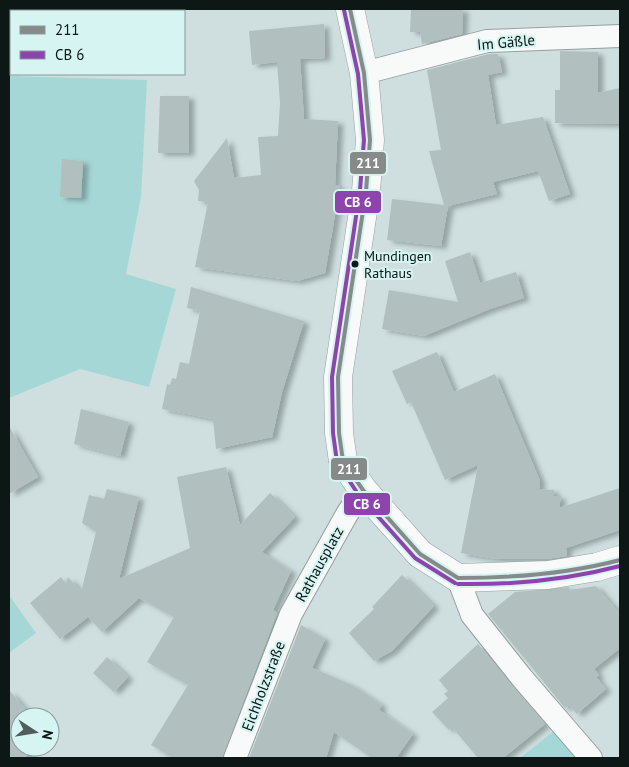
<svg xmlns="http://www.w3.org/2000/svg" width="629" height="767" font-family="'PT Sans',sans-serif">
<style>
.green{fill:#a5d7d6}
.building{fill:#b1bfbe;filter:url(#shadow)}
.lines{fill:none;stroke-linecap:round;stroke-linejoin:round}
.street-casing{stroke:#94a0a0;stroke-width:24}
.secondary-casing{stroke:#94a0a0;stroke-width:29}
.street{stroke:#f8fafa;stroke-width:22}
.secondary{stroke:#f8fafa;stroke-width:28}
.bus-1-casing{stroke:#d5f4f2;stroke-width:8}
.bus-2-casing{stroke:#d5f4f2;stroke-width:8}
.bus-1{stroke:#868b8a;stroke-width:4}
.bus-2{stroke:#8e44ad;stroke-width:4}
.bus-dot{fill:#0c1716;stroke:#d5f4f2;stroke-width:2}
.labels{text-anchor:middle;dominant-baseline:central;stroke-width:4;stroke-linejoin:round;paint-order:stroke}
.bus-label{font-size:14px;fill:#0c1716;stroke:#d5f4f2;text-anchor:start}
.street-label{font-size:15px;fill:#0c1716;stroke:#d5f4f2}
.line-badge{stroke:#d5f4f2;stroke-width:2}
.badge-label{font-size:14px;text-anchor:middle;font-weight:bold;fill:#fff}
</style>
<defs>
<filter id="shadow"><feDropShadow dx="5.5" dy="3" stdDeviation="2.5" flood-color="#0004"/></filter>
</defs>
<rect width="100%" height="100%" fill="#cfdfdf"/>
<path class="green" d="M9 76 147 80 141 197 126 274 176 289 149 387 80 369 9 398Z
M9 595 36 633 9 653Z
M554 731 577 758H520Z"/>
<path class="building" d="M411 9H463L462 34 422 44 420 32H410Z
M324 24 325 58 300 59 304 119 338 121 335 185 340 186 325 273 297 281 195 267 208 202 198 201 199 190 194 181 227 138 234 178 261 175 258 137 278 136 280 103 277 62 252 65 249 31Z
M560 51 598 52V93L620 88V124L555 123V90H560Z
M489 54H498L502 72 488 75 496 125 543 117 570 194 549 201 538 171 493 182 497 194 448 206 441 246 387 240 392 199 444 205 429 151 441 150 427 70Z
M160 96H189V153H158Z
M62 159 83 161 81 198 60 197Z
M470 252 480 283 516 272 524 298 490 309 424 336 382 329 389 290 458 302 445 261Z
M191 287 304 321 282 392 272 437 216 449 213 419 162 409 167 384 170 385 172 378 176 379 180 362 189 364 200 311 187 308Z
M437 352 454 392 495 374 540 481 539 489 554 490V496H561L559 508 620 488V530L566 548 567 556 546 559H497L461 553 478 465 445 480 411 402 407 404 392 371Z
M81 409 129 422 120 456 74 444Z
M9 426 38 477 9 494Z
M226 467 240 525 270 493 295 517 262 552 291 571 273 610 277 613 222 758H173L151 745 188 685 147 662 174 617 139 598 102 632 88 617 60 639 30 603 61 577 66 584 68 577 81 592 96 532 82 523 89 495 104 499 107 489 139 497 119 579 190 548 177 477Z
M402 575 434 606 392 651 374 661 349 633 374 609 372 607Z
M596 586 620 614V648L594 669 599 675 596 677 606 689 577 714 569 705 565 708 488 614 515 592 569 587 570 590Z
M301 625 325 639 312 668 352 685 382 705 379 710 413 734 396 758H372L334 732 326 758H249Z
M478 644 545 724 503 758H478L452 727 449 730 432 712 448 698 444 694 448 691 439 680Z
M107 657 128 677 114 692 93 673Z
M9 690 32 717H20V747H36L24 758H9Z"/>
<g class="lines">
<defs>
<path id="street" d="M364 73 487 41 620 36
M458 578 472 615 522 678 591 758
M235 758 291 614 347 514 363 490"/>
<path id="secondary" d="M350 9 364 73 370 140 366 191 338 377 339 433 343 461 363 490 420 554 458 578 548 575 597 567 620 560"/>
</defs>
<use href="#street" class="street-casing"/>
<use href="#secondary" class="secondary-casing"/>
<use href="#street" class="street"/>
<use href="#secondary" class="secondary"/>
<defs>
<path id="bus-1" d="M350 9 364 73 370 140 366 191 338 377 339 433 343 461 363 490 420 554 458 578
M458 578C513 578 567 574 620 560"/>
<path id="bus-2" d="M344 10 358 74 364 140 360 190 332 377 333 433 337 462 358 494 415 558 455 583
M458 584C513 585 567 580 620 566"/>
</defs>
<use href="#bus-1" class="bus-1-casing"/>
<use href="#bus-2" class="bus-2-casing"/>
<use href="#bus-1" class="bus-1"/>
<use href="#bus-2" class="bus-2"/>
</g>
<circle class="bus-dot" cx="355" cy="264" r="4.5"/>
<g class="labels">
<g class="bus-label">
<text x="364" y="256">Mundingen<tspan x="364" dy="17">Rathaus</tspan></text>
</g>
<g class="street-label">
<text transform="translate(506 42) rotate(-5)">Im Gäßle</text>
<text transform="translate(319 564) rotate(-61)">Rathausplatz</text>
<text transform="translate(263 686) rotate(-69)">Eichholzstraße</text>
</g>
</g>
<g class="line-badge">
<rect x="349" y="151" width="38" height="24" rx="5" fill="#868b8a"/>
<rect x="334" y="190" width="48" height="24" rx="5" fill="#8e44ad"/>
<rect x="330" y="457" width="38" height="24" rx="5" fill="#868b8a"/>
<rect x="343" y="492" width="48" height="24" rx="5" fill="#8e44ad"/>
</g>
<g class="badge-label">
<text x="368" y="168">211</text>
<text x="358" y="207">CB 6</text>
<text x="349" y="474">211</text>
<text x="367" y="509">CB 6</text>
</g>
<rect width="629" height="767" fill="none" stroke="#0c1716" stroke-width="20"/>
<rect x="10" y="10" width="175" height="65" fill="#d5f4f2" stroke="#859c9a"/>
<rect x="20" y="26" width="25" height="8" fill="#868b8a" stroke="#859c9a"/>
<text x="55" y="35" font-size="15" fill="#0c1716">211</text>
<rect x="20" y="51" width="25" height="8" fill="#8e44ad" stroke="#859c9a"/>
<text x="55" y="60" font-size="15" fill="#0c1716">CB 6</text>
<g transform="translate(35 732) rotate(102)"><circle r="24" fill="#d5f4f2" stroke="#859c9a"/>
<path d="M0-4L9 19L0 12L-9 19Z" fill="#505d5c"/>
<text y="-8" font-size="14" font-weight="bold" text-anchor="middle" fill="#0c1716">N</text>
</g>
</svg>
